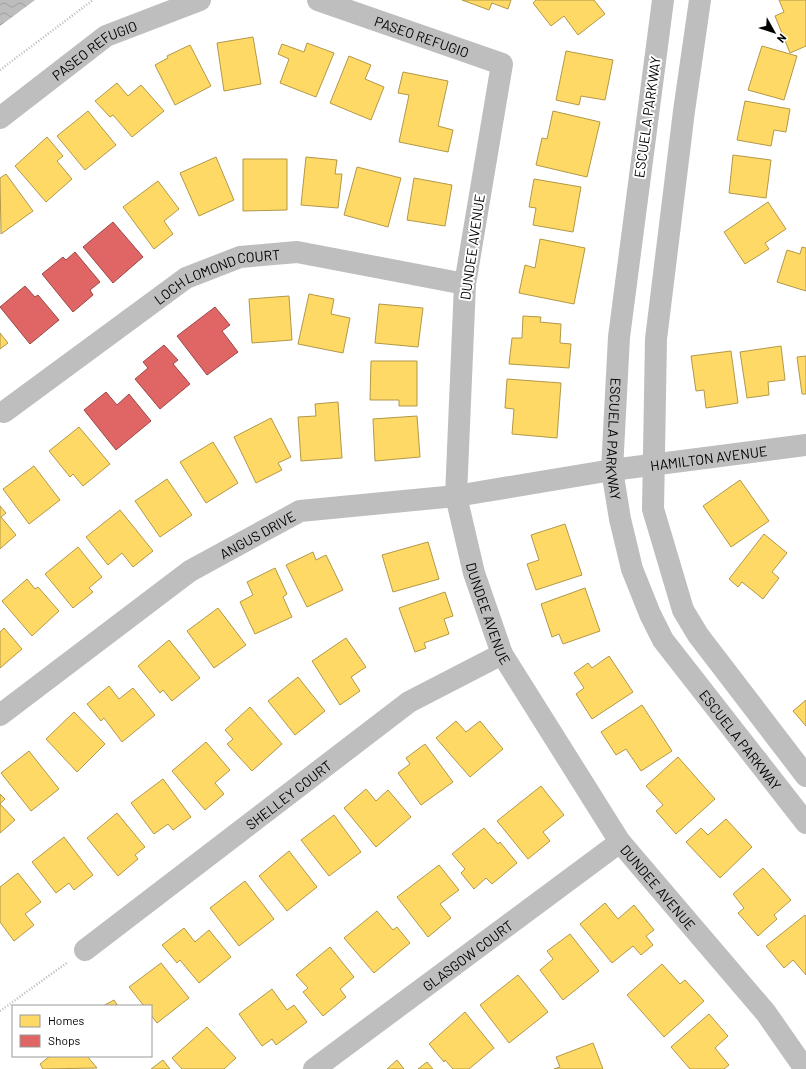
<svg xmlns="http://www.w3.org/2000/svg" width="806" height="1069" font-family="Barlow,sans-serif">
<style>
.water{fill:url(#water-waves)}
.homes{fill:#ffd966;stroke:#b29847}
.shops{fill:#e06666;stroke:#9d4747}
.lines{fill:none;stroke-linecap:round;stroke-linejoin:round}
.path{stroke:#b9b9b9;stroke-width:2.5;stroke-dasharray:1 2;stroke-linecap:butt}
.minor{stroke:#bebebe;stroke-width:22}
.labels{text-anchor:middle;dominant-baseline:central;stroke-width:4;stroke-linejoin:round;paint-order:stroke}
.street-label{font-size:14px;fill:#000;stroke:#fff}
</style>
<defs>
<pattern id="water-waves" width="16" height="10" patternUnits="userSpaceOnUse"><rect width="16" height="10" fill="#bdbdbd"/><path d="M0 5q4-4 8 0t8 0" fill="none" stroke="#a1a1a1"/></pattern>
</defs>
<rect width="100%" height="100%" fill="#fff"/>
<path class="water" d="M0 0H35L0 26Z"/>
<path class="homes" d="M462 0H511L508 9 492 3 489 10Z
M536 0H594L605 14 578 35 564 16 551 26 533 3Z
M779 0H806V46L790 53 775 16 784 12Z
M253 37 261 84 224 91 217 43Z
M307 43 334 53 316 97 280 83 289 59 278 54 282 44 304 52Z
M190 45 211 86 175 105 155 65 168 58 167 56Z
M762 46 797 56 784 100 748 90Z
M566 51 613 60 605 100 581 96 579 105 556 100Z
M349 56 371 65 365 79 384 87 371 120 330 103Z
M403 72 448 81 438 126 453 130 448 152 399 142 409 95 398 93Z
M117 83 128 96 141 85 164 111 132 137 113 115 110 117 95 101Z
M745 101 790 109 786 132 774 130 771 146 737 140Z
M88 111 116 145 85 170 57 136Z
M553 111 600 122 587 177 536 165 542 138 547 139Z
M47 137 63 156 57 161 72 179 46 202 15 166Z
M733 155 771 160 766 198 729 193Z
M216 157 234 200 199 216 180 173Z
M306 157 337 160 335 174H342L338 208 301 205Z
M243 159H287V210L243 211Z
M357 167 401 178 388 227 344 215Z
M6 174 33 211 1 234 0 178Z
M414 178 452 185 445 226 407 220Z
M534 179 581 187 573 232 533 225 536 208 529 207Z
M158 181 179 209 164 221 173 234 154 249 123 207Z
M768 202 786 229 765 243 769 249 745 264 724 232Z
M540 239 585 248 574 304 519 293 525 265 535 268Z
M802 247 806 248V291L777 282 787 250 800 254Z
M309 294 334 299 331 314 350 318 343 353 298 344Z
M289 296 292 340 252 343 249 299Z
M379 304 423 308 418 347 375 343Z
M523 316 541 317 540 322 561 324 560 343 571 344 569 368 509 364 512 338H522Z
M0 333 8 343 0 349Z
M781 346 785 380 768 382 769 395 747 398 740 352Z
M731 351 738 403 706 408 704 390 696 391 691 356Z
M806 356V394H802L797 357Z
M371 361H417V406H399V400H370Z
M507 379 561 383 557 438 512 434 514 409 505 408Z
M338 402 342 458 301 461 298 417 316 416 315 404Z
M417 416 420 457 375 461 373 419Z
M271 418 291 457 278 463 282 470 256 483 234 437Z
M79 427 110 464 83 486 73 474 70 477 49 451Z
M213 442 238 483 206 503 180 462Z
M34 466 60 500 29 524 3 489Z
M167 479 192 515 160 537 135 501Z
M740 480 769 521 731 547 703 506Z
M0 506 6 513 1 517 16 535 0 549Z
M120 510 153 551 133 567 122 553 108 565 86 537Z
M565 524 582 575 536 590 527 564 539 560 531 535Z
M764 534 787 553 772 572 779 578 763 599 742 582 738 587 729 579Z
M428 542 439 579 393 592 382 555Z
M78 547 102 577 89 588 93 592 73 608 45 574Z
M313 552 316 560 326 555 343 590 307 607 286 565Z
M275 568 287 594 283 597 292 617 255 634 240 602 253 595 247 582Z
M27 579 35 589 38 587 59 611 32 636 2 601Z
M585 588 600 631 563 644 559 634 552 637 541 604Z
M445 592 453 616 444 619 449 634 424 643 426 648 415 652 399 608Z
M218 608 246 645 214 668 187 631Z
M4 628 22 649 0 668V632Z
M346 638 366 667 351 677 360 691 340 705 312 661Z
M169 640 200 678 172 701 163 690 160 693 138 666Z
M609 656 633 692 592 719 576 694 584 688 574 673 588 663 592 668Z
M298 677 325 711 295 735 268 701Z
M109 686 119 699 133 688 155 715 122 742 104 718 101 721 87 704Z
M806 700V726L793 711Z
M642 705 672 751 641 771 626 749 616 755 601 732Z
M250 707 282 744 252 771 227 744 233 739 225 730Z
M74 712 105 744 77 772 46 739Z
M456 721 466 732 480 721 503 749 470 777 436 738Z
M206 742 230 770 215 783 224 794 205 810 172 771Z
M425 744 453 782 421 805 398 773 410 764 406 758Z
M29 751 59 789 31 811 1 773Z
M678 757 715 799 676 834 656 811 663 805 646 786Z
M163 779 191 817 173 830 168 824 154 834 131 803Z
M541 786 564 815 543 832 550 841 528 859 497 821Z
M366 789 376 801 388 790 411 817 376 847 344 808Z
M0 794 5 799 0 804 15 820 0 833Z
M117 813 145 847 135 855 138 859 118 876 87 838Z
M334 815 361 852 329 876 301 840Z
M726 819 752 847 720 878 686 842 701 828 708 835Z
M484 828 498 844 500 842 517 863 492 884 486 878 474 889 461 873 465 869 452 854Z
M64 837 93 875 74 890 69 883 56 893 32 862Z
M289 851 317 887 287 911 259 876Z
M439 865 459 890 440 904 451 918 428 937 397 897Z
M763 868 791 900 774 915 777 919 758 936 738 913 744 908 733 894Z
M18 873 41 902 25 914 34 925 14 941 0 922V887Z
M245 881 274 919 239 946 210 908Z
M605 903 618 919 634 905 654 930 646 936 653 945 641 955 633 946 612 963 580 924Z
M377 911 393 930 397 927 410 943 374 973 344 938Z
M805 915 806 917V975L793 960 784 968 766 946Z
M184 928 195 942 209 930 231 957 199 983 180 960 177 963 162 945Z
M570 934 599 971 563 1000 540 970 553 959 547 951Z
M330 947 354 977 340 989 346 997 323 1016 303 992 308 988 296 975Z
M161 963 189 998 157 1023 151 1015V1006H144L129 987Z
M662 964 680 984 685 980 704 1001 664 1037 627 995Z
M518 975 548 1012 509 1043 480 1005Z
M272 989 287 1010 294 1005 307 1022 276 1045 272 1039 262 1046 239 1014Z
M114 1000 118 1006H103Z
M465 1012 494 1048 469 1069H453L445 1060 444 1062 429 1044Z
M709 1014 728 1036 715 1048 729 1065 724 1069H690L671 1047Z
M207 1027 236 1058 224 1069H182L172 1058Z
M593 1043 603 1069H554L560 1067 556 1057Z
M50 1056H87L97 1068 43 1069 40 1064Z
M163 1060 170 1069H151Z
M397 1060 404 1069H387Z
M427 1062 433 1069H418Z"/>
<path class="shops" d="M113 222 143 257 113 283 83 247Z
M75 252 100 282 90 290 93 295 73 312 42 274 63 257 66 260Z
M25 286 35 297 38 295 59 320 30 344 0 307Z
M215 307 230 325 222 331 238 352 207 375 177 336Z
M164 345 178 360 173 364 190 384 160 409 135 379 148 368 143 362Z
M106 392 117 405 129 394 151 421 116 450 84 410Z"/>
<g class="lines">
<path class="path" d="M0 70 93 0
M0 1011 68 962"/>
<g class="minor">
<path id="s1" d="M318 0 502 64 465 284 456 496 474 573 502 654 620 842 766 1013 805 1069"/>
<path id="s2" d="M663 0 619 337 612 470 620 519 632 569 650 614 663 640 806 823"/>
<path d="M700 0 684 111 656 339 653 509 683 610 698 635 806 776"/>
<path id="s3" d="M0 118 106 36 200 0"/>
<path id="s4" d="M4 412 186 278 240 257 297 252 465 284"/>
<path id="s5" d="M0 715 190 571 300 511 456 496 612 470 806 445"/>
<path id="s6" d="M85 950 409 702 502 654"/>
<path id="s7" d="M314 1069 620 842"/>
</g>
</g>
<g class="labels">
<g class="street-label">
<text stroke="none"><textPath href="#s1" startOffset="110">PASEO REFUGIO</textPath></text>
<text stroke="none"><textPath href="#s3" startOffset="117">PASEO REFUGIO</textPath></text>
<text transform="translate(647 117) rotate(-82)">ESCUELA PARKWAY</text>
<text transform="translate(472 247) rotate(-82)">DUNDEE AVENUE</text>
<text stroke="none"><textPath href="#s4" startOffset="256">LOCH LOMOND COURT</textPath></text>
<text stroke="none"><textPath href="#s2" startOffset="442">ESCUELA PARKWAY</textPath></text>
<text stroke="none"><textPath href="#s5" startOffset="776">HAMILTON AVENUE</textPath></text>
<text stroke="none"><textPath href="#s5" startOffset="315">ANGUS DRIVE</textPath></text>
<text stroke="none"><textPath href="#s1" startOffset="752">DUNDEE AVENUE</textPath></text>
<text stroke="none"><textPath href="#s2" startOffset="778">ESCUELA PARKWAY</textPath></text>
<text stroke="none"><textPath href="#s6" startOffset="256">SHELLEY COURT</textPath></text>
<text stroke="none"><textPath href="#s1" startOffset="1076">DUNDEE AVENUE</textPath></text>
<text stroke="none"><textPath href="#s7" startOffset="191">GLASGOW COURT</textPath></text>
</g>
</g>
<rect x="12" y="1005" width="140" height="52" fill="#ffffff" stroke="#999999"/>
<rect x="20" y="1015" width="20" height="12" fill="#ffd966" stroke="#999999"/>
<text x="48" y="1025" font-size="12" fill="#000000">Homes</text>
<rect x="20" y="1035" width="20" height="12" fill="#e06666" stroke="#999999"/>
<text x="48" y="1045" font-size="12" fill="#000000">Shops</text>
<g transform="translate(774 32) rotate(129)" stroke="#ffffff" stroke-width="3" paint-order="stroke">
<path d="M0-3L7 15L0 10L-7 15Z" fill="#000000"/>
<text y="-6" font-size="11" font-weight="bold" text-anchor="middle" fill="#000000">N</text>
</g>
</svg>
